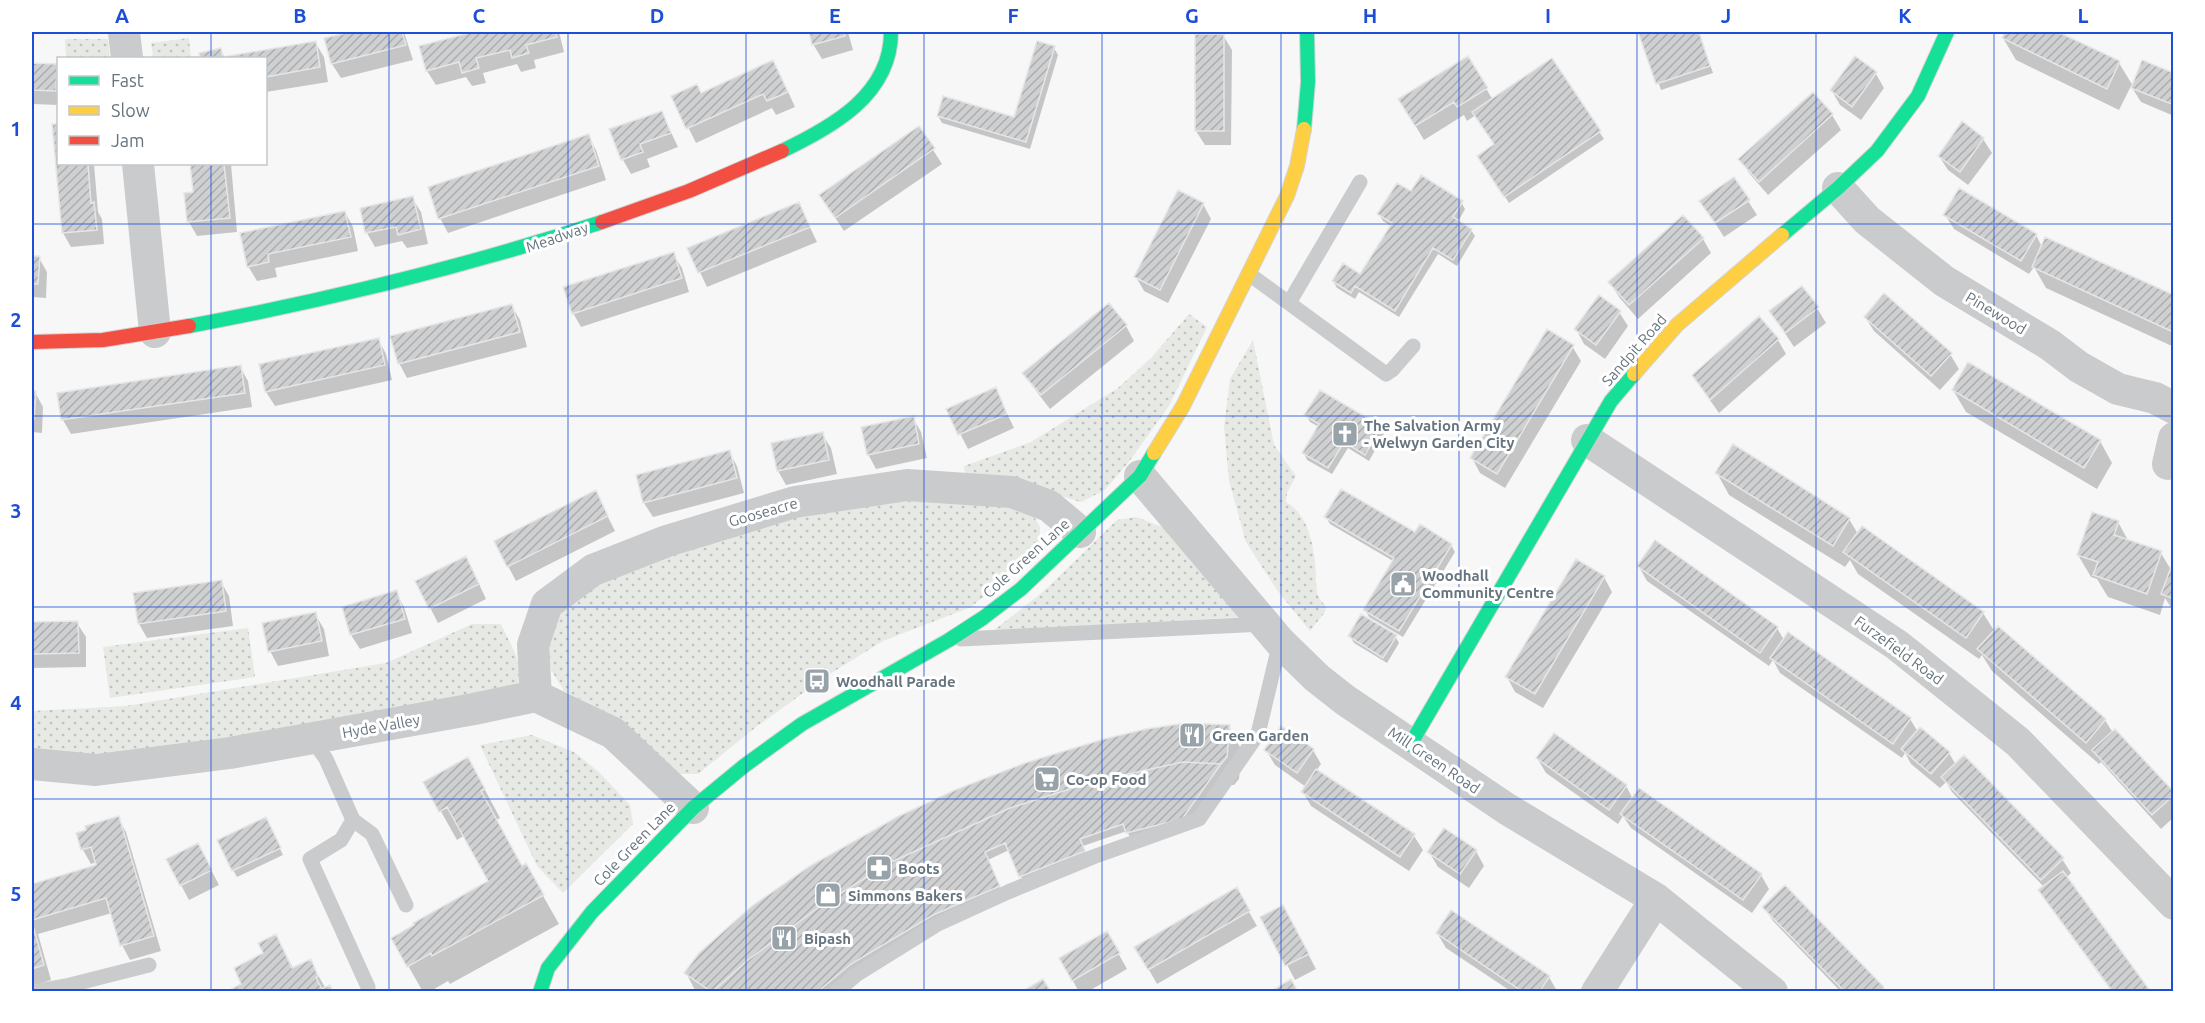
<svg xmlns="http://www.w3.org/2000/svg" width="2205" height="1023" font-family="Ubuntu,sans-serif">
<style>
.grass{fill:url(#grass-dots)}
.shadow{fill:#0003}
.building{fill:url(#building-hatch);stroke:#e6e6e6;stroke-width:1.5}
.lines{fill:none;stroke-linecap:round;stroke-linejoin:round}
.fast-casing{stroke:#d3d4d5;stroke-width:16}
.slow-casing{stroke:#d3d4d5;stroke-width:16}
.jam-casing{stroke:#d3d4d5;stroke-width:16}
.lane{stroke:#cacbcc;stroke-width:15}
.street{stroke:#cacbcc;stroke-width:32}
.fast{stroke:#16e098;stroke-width:14}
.slow{stroke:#ffcf43;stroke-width:14}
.jam{stroke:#f24e42;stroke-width:14}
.grid{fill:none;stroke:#1d4ed8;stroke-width:1.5;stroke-opacity:0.55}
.labels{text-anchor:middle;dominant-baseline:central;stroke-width:6;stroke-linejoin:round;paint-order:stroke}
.street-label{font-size:15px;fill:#65747f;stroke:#fff}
.poi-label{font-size:15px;font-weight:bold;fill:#65747f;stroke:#fff;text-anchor:start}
.neatline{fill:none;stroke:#1d4ed8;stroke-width:2}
.grid-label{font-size:20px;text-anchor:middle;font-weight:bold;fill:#1d4ed8}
</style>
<defs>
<pattern id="grass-dots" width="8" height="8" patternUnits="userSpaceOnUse" patternTransform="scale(1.5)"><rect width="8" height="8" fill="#e6e9e4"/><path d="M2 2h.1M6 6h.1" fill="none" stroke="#bec1be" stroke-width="1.8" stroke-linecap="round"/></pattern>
<pattern id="building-hatch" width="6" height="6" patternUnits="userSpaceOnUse" patternTransform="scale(1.5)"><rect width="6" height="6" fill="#ced0d1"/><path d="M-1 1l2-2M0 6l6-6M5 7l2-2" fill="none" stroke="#abadaf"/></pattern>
</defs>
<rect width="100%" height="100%" fill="#f7f7f7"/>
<path class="grass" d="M189 38 191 58H153L151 43Z
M65 39H108L110 58H66Z
M1189 314 1207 327 1169 406 1128 463 1105 490 1081 502 1019 484 966 478 964 466 1031 442 1118 388 1152 357Z
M1253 340 1274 445 1296 476 1287 493 1286 502C1310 515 1315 551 1316 577 1316 589 1316 597 1326 606L1325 612 1310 631 1277 590 1246 542 1229 481 1224 427 1230 379Z
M925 493 1014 502 1032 513 1040 527 1039 551 971 607 883 641 828 675 756 727 698 774H677L610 714 564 691 551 670 548 648 563 604 593 580 812 510Z
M1136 517 1165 528 1242 617 993 631 1044 591 1117 520Z
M472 624H501L516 655 524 689 94 761 32 754V711L126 706 386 663Z
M248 628 255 677 110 698 103 647Z
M532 735 574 752 600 773 630 805 633 824 563 893 537 866 480 745Z"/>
<path class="shadow" d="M358 32H404L413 60 341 78 332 64 326 39Z
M479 32H559L564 52 534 60 536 68 521 72 517 64 483 73 486 83 472 86 466 77 436 85 427 71 421 47Z
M810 32H848L853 50 822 59 813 44Z
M1640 32H1699L1713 73 1661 90Z
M2007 32H2055L2119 63 2133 86 2174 74V116L2141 102 2131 86 2119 110 2016 60 2003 38Z
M1223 35 1232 50 1231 145H1205L1196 131Z
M315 42 324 57 328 82 266 92V58H201L200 54 221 50 225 58Z
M1054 48 1058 55 1030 149 942 123 938 116 1015 119Z
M1468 59 1493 100 1551 60 1604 139 1509 203 1483 163 1496 145 1476 115 1467 121 1464 115 1424 140 1400 100Z
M32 65 56 66 58 70V105L32 104Z
M1876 74 1884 88 1861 120 1840 105 1832 91Z
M781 76 795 107 776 115 772 108 696 143 673 97 701 95Z
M1813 94 1832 115 1841 130 1768 195 1749 173 1740 159Z
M662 113 678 147 647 159 650 167 631 174 623 160 611 130Z
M58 125V164H94L98 212 102 219 104 244 71 247 63 233 53 126Z
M919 128 942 164 844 231 830 210Z
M588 136 596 150 606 180 448 233 440 218Z
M1983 139 1992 153 1968 185 1948 170 1939 156Z
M191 164H231L237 232 197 236 189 222 194 194Z
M1411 193 1461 202 1465 209 1458 222 1471 230 1475 236 1457 266 1438 254 1399 317 1359 292 1355 299 1337 288 1333 281 1361 276 1391 226 1383 221 1379 214Z
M412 198 421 212 428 244 407 248 402 241 375 247 367 233 361 209Z
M1701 201H1748L1757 215 1724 237Z
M799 204 817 242 707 287 689 249Z
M1203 204 1211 219 1168 303 1144 291 1136 277Z
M345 212 353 227 358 251 275 268 277 277 257 281 248 266 241 234Z
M1945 215 2036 235 2042 247 2174 297V347L2046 288 2034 267 2029 274 1954 229Z
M1703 239 1711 253 1638 319 1619 297 1610 283Z
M673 254 682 268 689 292 581 327 573 313Z
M32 257 39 258 47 272 46 298 32 297Z
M1109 305 1126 326 1134 341 1050 409 1033 387 1024 373Z
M512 306 520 320 527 347 407 378 399 363Z
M1817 308 1826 323 1794 347 1771 312Z
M1619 312 1628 326 1605 359 1584 344 1576 329Z
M1865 317 1950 354 1959 369 1940 390 1874 331Z
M1758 318 1778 340 1786 354 1719 413 1702 389Z
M378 339 386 354 392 380 275 406 266 392Z
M1572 346 1581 361 1505 488 1480 473 1472 458Z
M240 367 248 381 252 407 71 434 63 420 59 394Z
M995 389 1014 428 968 449 948 410Z
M1953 390 2100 441 2112 463 2097 489 1966 412Z
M32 392H35L43 407 42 433 32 432Z
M1306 415 1380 428 1384 434 1369 461 1348 448 1332 474 1307 460 1304 453 1319 427 1310 422Z
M913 418 921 432 927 458 876 469 868 454Z
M822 434 831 448 837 474 786 485 778 471Z
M729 452 737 466 744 493 653 517 644 503 637 477Z
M1717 473 1849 519 1858 534 1983 613 1995 632 1998 628 2105 720 2113 733 2174 794V817L2161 829 2101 762 2099 764 1992 671 1982 655 1979 659 1858 574 1850 560 1845 567 1729 495Z
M603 507 615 531 516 581 508 566Z
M1326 517 1415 535 1451 545 1455 552 1403 637 1369 617 1365 610 1393 561 1330 524Z
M2118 522 2129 542 2161 553 2171 570 2174 564V612L2165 598 2160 615 2108 597 2097 579 2091 577 2078 555Z
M1639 567 1777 628 1784 640 1910 719 1918 732 1949 753 1956 765 2062 859 2071 873 2066 878 2149 992H2112L2048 904 2040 890 2044 887 1952 792 1946 782 1940 788 1911 764 1905 753 1902 758 1780 673 1773 660 1769 666 1647 581Z
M474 573 486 599 438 623 417 582Z
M1604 577 1612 592 1543 708 1515 692 1507 677Z
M221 582 229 596 233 626 147 638 139 624 135 595Z
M396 592 404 607 412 633 360 649 351 635 344 608Z
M315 614 324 629 329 656 278 666 270 651Z
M77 623 86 637V667L32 668V624Z
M1350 636H1395L1399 643 1387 663 1354 643Z
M1229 727 1241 749 1239 779 1234 785 1215 784 1186 825 1131 839 1127 831 1083 846 1087 858 1024 883 1009 850 988 860 1002 893 829 992H696L686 973Z
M1266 750H1313L1321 764 1316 771 1414 836 1423 850 1409 871 1311 806 1303 792 1306 787 1275 765Z
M1537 758 1626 786 1633 799 1761 875 1769 889 1752 913 1631 828 1623 816 1618 824 1546 773Z
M425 783 484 788 500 818 496 820 522 868 542 894 559 924 450 984 448 981 429 992H423L393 939 490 882 465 835 457 840Z
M118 818 126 832 161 951 130 960 122 945 112 913 38 934 51 980 32 986V885L98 866 97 862 91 864 83 850 78 834Z
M269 826 283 855 237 877 233 870Z
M1476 851 1484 866 1469 888 1438 867 1429 852Z
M206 860 219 885 189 900 181 885Z
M1236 889 1257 926 1157 984 1136 947Z
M1764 907 1883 988 1885 992H1841L1773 921Z
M1262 917 1291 921 1316 969 1295 980Z
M1107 933 1127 969 1087 992H1079L1061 959Z
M1437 933 1549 977 1557 991 1512 992 1446 948Z
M275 936 294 969 310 961 326 989 332 992 243 985Z"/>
<path class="building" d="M351 32H402L406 45 331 64 324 38Z
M473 32H555L557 37 526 45 529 53 512 58 510 50 476 58 479 68 462 73 459 62 426 71 419 46Z
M809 32H844L845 36 812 45Z
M1638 32H1699L1710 66 1656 84Z
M2005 32H2058L2120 61 2107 89 2002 38Z
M1195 34H1224V131H1195Z
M316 41 320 67 266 77V58H200L199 53 221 48 223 57Z
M1037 41 1055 46 1026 142 937 116 943 96 1014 117Z
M1468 56 1488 88 1457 107 1454 102 1415 126 1398 99Z
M1855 56 1877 72 1852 107 1830 90Z
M1552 58 1601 131 1504 197 1477 156 1494 144 1472 112Z
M773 60 788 92 767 101 763 94 686 129 671 96 697 84 701 93Z
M2142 60 2174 73V105L2131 88Z
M32 63 57 64 56 91 32 90Z
M1813 92 1833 114 1759 182 1738 159Z
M662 111 671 133 640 144 643 152 621 160 609 129Z
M1962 121 1984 138 1960 172 1938 156Z
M52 124H58V164H88L91 203 94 202 97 230 62 233Z
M919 126 935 148 835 218 819 195Z
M589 134 599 166 438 219 428 187Z
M190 164H224L230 218 187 222 184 193 193 192Z
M1421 175 1463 201 1453 217 1472 229 1453 260 1433 248 1395 311 1355 286 1351 293 1332 281 1343 263 1360 274 1392 223 1377 214 1397 183 1411 191Z
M1734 177 1750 200 1715 223 1699 201Z
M1959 188 2037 234 2021 261 1943 215Z
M1178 190 1204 203 1160 290 1134 277Z
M413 196 421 229 398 235 396 227 365 233 360 208Z
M799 202 810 227 698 273 687 248Z
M345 211 351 237 268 254 269 262 247 267 240 233Z
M1683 215 1704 238 1629 305 1608 282Z
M2045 237 2174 295V326L2171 331 2032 267Z
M674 252 682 278 572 314 563 287Z
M32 256H40L38 284H32Z
M1802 286 1819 307 1785 333 1769 311Z
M1884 293 1952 353 1931 376 1864 317Z
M1599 295 1621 311 1596 345 1574 329Z
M1109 303 1127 325 1041 395 1022 373Z
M512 304 520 332 398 364 390 336Z
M1759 316 1779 339 1710 400 1692 375Z
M1547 329 1574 345 1497 474 1470 458Z
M379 338 385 365 265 392 259 364Z
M1968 362 2101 440 2084 468 1952 390Z
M241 365 245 393 61 420 57 393Z
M996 387 1007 414 958 435 946 409Z
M1320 390 1381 426 1365 455 1344 442 1328 468 1302 453 1319 424 1304 415Z
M32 391H36L34 419H32Z
M914 416 919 444 867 455 861 427Z
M823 432 829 460 777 471 771 443Z
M1733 444 1850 518 1833 546 1715 473Z
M730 450 737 478 643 503 636 475Z
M1341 489 1415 532 1420 524 1452 544 1399 631 1363 610 1394 558 1324 517Z
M596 490 608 516 507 567 494 541Z
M2092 512 2119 521 2114 535 2162 551 2147 594 2093 575 2098 562 2077 555Z
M1862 526 1984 612 1966 638 1843 552Z
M1655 540 1778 627 1760 653 1637 566Z
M466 556 479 584 429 609 415 581Z
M1576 559 1605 576 1535 694 1505 677Z
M2174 559V599L2161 594Z
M222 580 226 611 138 624 133 593Z
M397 590 405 619 350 635 342 607Z
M316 612 322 641 268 652 262 623Z
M1361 614 1397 635 1383 658 1348 636Z
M78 621 79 653 32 654V622Z
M1998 626 2106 719 2086 743 1977 649Z
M1788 632 1911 718 1893 744 1770 658Z
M1186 723 1230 725 1227 757 1221 764 1183 762 1092 782 1010 808 887 864 816 909 748 960 712 992 684 973 699 953 752 906 810 866 897 817 955 790 1025 763 1104 739 1146 729Z
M1281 726 1314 749 1297 773 1264 750Z
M1920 727 1950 752 1931 774 1901 749Z
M2115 729 2174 792V795L2152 815 2092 750Z
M1554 733 1627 785 1609 810 1536 758Z
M1964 755 2064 858 2041 880 1941 777Z
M468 757 485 789 481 791 522 866 526 863 544 895 432 956 431 953 407 967 391 938 414 925 413 923 488 881 447 807 439 812 423 782Z
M1183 762 1221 764 1182 819 1126 833 1123 824 1080 839 1085 851 1019 877 1005 843 985 852 1000 886 933 915 851 964 817 992H712L748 960 816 909 887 864 1010 808 1092 782Z
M1316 769 1415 834 1400 857 1301 792Z
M1639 788 1762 874 1743 900 1620 814Z
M119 816 154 936 120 946 106 898 32 920V884L96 865 91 847 81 850 76 833 86 830 85 826Z
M266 817 281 848 232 871 217 840Z
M1444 828 1477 850 1460 874 1427 852Z
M198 843 212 870 180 886 166 859Z
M2063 871 2151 992H2113L2038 890Z
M1785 885 1884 987 1880 992H1845L1762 907Z
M1237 887 1250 911 1148 970 1134 947Z
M1283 905 1309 954 1285 966 1260 917Z
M1451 910 1550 976 1539 992H1523L1436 933Z
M32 922 44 965 32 969Z
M1107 931 1120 953 1072 981 1059 958Z
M276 934 292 968 311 959 318 976 316 978 322 989 330 985 333 992H226L241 984 234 968 263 953 258 943Z
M1043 979 1051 992H1021Z
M1291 979 1298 992H1270Z"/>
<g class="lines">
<defs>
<path id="fast" d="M1304 129 1308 82 1307 32
M782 151C832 127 891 95 891 32
M1782 235 1838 188 1877 151 1918 96 1947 32
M189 326C329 300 467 266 602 222
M1410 745 1611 401 1634 374
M540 992 548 968 592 912 693 808 744 766 802 724 949 640 983 618 1021 589 1140 476 1154 453"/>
<path id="slow" d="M1634 374 1677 325 1782 235
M1154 453 1183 406 1287 196 1297 166 1304 129"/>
<path id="jam" d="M602 222 689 191 782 151
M32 342 103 340 189 326"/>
</defs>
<use href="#fast" class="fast-casing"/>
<use href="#slow" class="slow-casing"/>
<use href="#jam" class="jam-casing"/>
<path class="lane" d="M1249 274 1386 374 1392 370 1413 346
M1289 303 1360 182
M961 639 1264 624
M311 738 326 759 353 820 341 840 310 859 368 987
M353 820 372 834 406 905
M33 992 66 986 149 965
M836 992 856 975 938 924 1008 892 1093 857 1199 819 1258 734 1280 642"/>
<path class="street" d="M124 32 127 58
M138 164 155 332
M1838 188 1867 220 1944 281 2050 345 2079 367 2118 389 2155 398 2174 408
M1587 440 1897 645 2018 742 2174 904
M2168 464 2174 438
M1140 476 1280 642 1317 678 1345 700 1507 809 1656 899 1772 992
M536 696 533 645 547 604 593 570 667 541 795 502 907 485 1012 492 1049 506 1080 532
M32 764 96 770 230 753 474 709 536 696 613 733 693 808
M1597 992 1656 899"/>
<use href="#fast" class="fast"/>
<use href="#slow" class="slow"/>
<use href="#jam" class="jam"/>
</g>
<path class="grid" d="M211 32V58M389 32V992M568 32V992M746 32V992M924 32V992M1102 32V992M1281 32V992M1459 32V992M1637 32V992M1816 32V992M1994 32V992M211 164V992M32 224H2174M32 416H2174M32 607H2174M32 799H2174"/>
<defs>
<symbol id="church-square" viewBox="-11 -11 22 22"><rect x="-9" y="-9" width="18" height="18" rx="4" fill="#98a2a9" stroke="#fff"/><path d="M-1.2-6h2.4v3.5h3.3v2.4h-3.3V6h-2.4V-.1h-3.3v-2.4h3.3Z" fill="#fff"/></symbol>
<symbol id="civic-square" viewBox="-11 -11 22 22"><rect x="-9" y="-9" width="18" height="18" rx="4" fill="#98a2a9" stroke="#fff"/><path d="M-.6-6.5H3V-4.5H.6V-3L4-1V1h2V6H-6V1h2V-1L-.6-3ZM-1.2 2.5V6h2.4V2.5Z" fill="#fff"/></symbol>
<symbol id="bus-square" viewBox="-11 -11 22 22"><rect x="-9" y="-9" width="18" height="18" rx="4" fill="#98a2a9" stroke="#fff"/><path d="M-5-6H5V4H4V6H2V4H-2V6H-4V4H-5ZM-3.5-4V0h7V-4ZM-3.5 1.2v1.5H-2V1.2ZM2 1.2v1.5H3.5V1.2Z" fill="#fff"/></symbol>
<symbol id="restaurant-square" viewBox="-11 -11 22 22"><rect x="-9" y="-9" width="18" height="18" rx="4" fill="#98a2a9" stroke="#fff"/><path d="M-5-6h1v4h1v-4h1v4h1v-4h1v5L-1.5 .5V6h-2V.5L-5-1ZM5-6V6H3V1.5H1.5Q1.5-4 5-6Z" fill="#fff"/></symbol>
<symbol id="supermarket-square" viewBox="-11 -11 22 22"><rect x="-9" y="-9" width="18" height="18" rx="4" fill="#98a2a9" stroke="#fff"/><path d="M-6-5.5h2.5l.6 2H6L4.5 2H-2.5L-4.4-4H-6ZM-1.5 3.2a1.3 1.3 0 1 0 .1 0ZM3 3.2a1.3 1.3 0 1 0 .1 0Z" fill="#fff"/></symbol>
<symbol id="pharmacy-square" viewBox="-11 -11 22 22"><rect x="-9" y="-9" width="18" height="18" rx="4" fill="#98a2a9" stroke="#fff"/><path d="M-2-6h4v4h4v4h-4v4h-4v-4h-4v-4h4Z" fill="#fff"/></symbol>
<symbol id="shop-square" viewBox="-11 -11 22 22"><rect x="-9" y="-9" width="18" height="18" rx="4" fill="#98a2a9" stroke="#fff"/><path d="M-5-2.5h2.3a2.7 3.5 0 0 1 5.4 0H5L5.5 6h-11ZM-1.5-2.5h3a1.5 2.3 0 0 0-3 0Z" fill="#fff"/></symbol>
</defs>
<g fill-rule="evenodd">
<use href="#church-square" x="1330" y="419" width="30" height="30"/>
<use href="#civic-square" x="1388" y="569" width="30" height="30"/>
<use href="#bus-square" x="802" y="666" width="30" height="30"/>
<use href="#restaurant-square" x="1177" y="720" width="30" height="30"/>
<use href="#supermarket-square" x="1032" y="764" width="30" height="30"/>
<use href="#pharmacy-square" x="864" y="853" width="30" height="30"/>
<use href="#shop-square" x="813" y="880" width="30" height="30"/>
<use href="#restaurant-square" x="769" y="923" width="30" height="30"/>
</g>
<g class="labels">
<g class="street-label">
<text transform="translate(557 237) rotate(-19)">Meadway</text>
<text transform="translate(1996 313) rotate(31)">Pinewood</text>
<text transform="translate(1634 350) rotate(-49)">Sandpit Road</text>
<text transform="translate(763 512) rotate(-16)">Gooseacre</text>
<text transform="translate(1026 558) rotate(-42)">Cole Green Lane</text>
<text transform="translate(1899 650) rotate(36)">Furzefield Road</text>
<text transform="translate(381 726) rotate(-10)">Hyde Valley</text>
<text transform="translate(1434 760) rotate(34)">Mill Green Road</text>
<text transform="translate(634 844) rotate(-46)">Cole Green Lane</text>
</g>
<g class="poi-label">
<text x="1364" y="425">The Salvation Army<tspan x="1364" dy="17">- Welwyn Garden City</tspan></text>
<text x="1422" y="575">Woodhall<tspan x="1422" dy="17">Community Centre</tspan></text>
<text x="836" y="681">Woodhall Parade</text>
<text x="1212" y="735">Green Garden</text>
<text x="1066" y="779">Co-op Food</text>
<text x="898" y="868">Boots</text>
<text x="848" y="895">Simmons Bakers</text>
<text x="804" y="938">Bipash</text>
</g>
</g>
<rect width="2205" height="1023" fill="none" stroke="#ffffff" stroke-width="66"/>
<rect x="57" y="57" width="210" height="108" fill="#ffffff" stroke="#c1c7cc" stroke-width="1.5"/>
<rect x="69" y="76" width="30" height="9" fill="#16e098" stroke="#c1c7cc" stroke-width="1.5"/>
<text x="111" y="87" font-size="18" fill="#65747f">Fast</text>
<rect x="69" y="106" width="30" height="9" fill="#ffcf43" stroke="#c1c7cc" stroke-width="1.5"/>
<text x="111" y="117" font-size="18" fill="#65747f">Slow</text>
<rect x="69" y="136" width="30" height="9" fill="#f24e42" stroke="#c1c7cc" stroke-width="1.5"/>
<text x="111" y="147" font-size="18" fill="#65747f">Jam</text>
<rect x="33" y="33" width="2139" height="957" class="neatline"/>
<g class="grid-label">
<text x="122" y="23">A</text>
<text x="300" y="23">B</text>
<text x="479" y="23">C</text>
<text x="657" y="23">D</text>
<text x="835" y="23">E</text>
<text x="1013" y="23">F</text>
<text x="1192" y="23">G</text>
<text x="1370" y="23">H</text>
<text x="1548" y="23">I</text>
<text x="1726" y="23">J</text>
<text x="1905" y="23">K</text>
<text x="2083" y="23">L</text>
<text x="16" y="136">1</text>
<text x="16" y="327">2</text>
<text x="16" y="518">3</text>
<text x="16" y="710">4</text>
<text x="16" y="901">5</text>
</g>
</svg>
